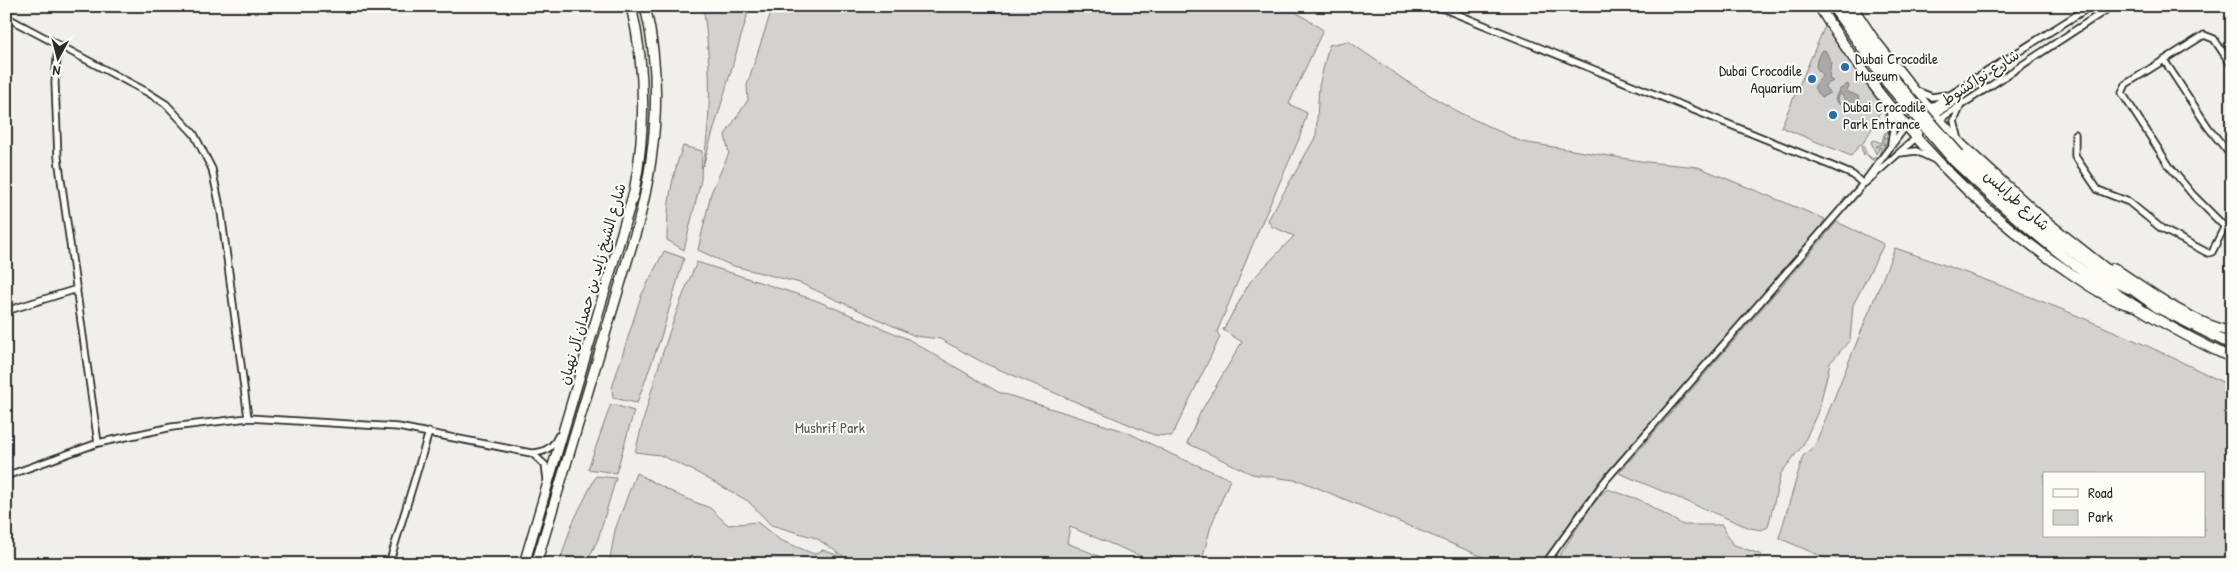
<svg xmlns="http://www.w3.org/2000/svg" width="2238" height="570" font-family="'Patrick Hand','Playpen Sans Arabic',sans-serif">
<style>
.green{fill:#d3d2cf;stroke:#7f7e7d;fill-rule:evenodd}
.water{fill:#aaa9a7;stroke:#777775}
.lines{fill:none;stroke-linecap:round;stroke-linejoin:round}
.minor-casing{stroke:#2b2b2b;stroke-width:9}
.highway-casing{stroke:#2b2b2b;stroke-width:12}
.minor{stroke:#fdfcf7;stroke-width:5.5}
.highway{stroke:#fdfcf7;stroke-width:9}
.highway-bridge-casing{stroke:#2b2b2b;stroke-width:12;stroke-linecap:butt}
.highway-bridge{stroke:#fdfcf7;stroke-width:9}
.poi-dot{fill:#1f6fb2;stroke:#fdfcf7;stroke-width:2}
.labels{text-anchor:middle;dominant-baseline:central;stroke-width:4;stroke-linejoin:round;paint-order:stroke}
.poi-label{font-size:15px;fill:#2b2b2b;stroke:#fdfcf7;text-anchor:start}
.street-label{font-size:15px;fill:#2b2b2b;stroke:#fdfcf7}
.park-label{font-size:15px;fill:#555554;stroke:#fdfcf7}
</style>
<rect width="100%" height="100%" fill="#f0efeb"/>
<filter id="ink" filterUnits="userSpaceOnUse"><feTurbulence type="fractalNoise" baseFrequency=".02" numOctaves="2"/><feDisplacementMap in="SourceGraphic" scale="10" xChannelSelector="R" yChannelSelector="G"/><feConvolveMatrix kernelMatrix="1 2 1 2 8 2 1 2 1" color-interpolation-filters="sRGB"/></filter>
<g filter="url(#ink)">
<path class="green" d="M703 6H750L703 166C712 112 711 60 703 6Z
M773 6H1287L1323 30 1289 104 1307 113 1299 139 1259 229 1217 332 1220 337 1172 436 1154 435 984 363 940 339 915 336 800 283 730 265 698 250 711 193 729 153 725 135 748 100 747 85Z
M1825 26 1884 109 1878 115V123C1871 127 1868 137 1862 144L1866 152 1864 155 1860 144 1851 156 1781 127Z
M1348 41 1406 81 1460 113 1522 142 1647 162 1698 167 1825 219 1819 230 1669 406 1613 465 1582 504 1543 564H1500L1301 481 1252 474 1187 443 1200 413 1242 342 1223 330 1250 282 1294 236 1271 226 1268 220 1316 136 1319 86 1329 45Z
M1884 114C1901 124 1884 149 1876 160H1872L1866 154 1873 159 1876 156 1878 157 1881 149 1878 146 1882 148 1887 141 1885 137 1889 138 1891 129 1887 128 1889 124Z
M1889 130 1884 137V144L1876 146 1879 149 1876 154 1871 142 1874 140 1882 143 1884 134Z
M683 146 702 151 701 180 684 250 667 240C667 205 671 178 683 146Z
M1837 222 1884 244 1853 305 1850 340 1830 363 1819 409 1803 445 1781 473 1768 527 1761 530 1750 528 1619 473Z
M1895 248C2010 287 2124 331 2232 387V564H1839L1779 538 1803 456 1815 445ZM2044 474H2204V536H2044Z
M664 251 684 258 661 337 637 403 613 398 612 388 641 296Z
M697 262 815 300 908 339 998 392 1127 432 1173 455 1230 479 1211 526 1201 564H1160L1070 527 1067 543 1118 564H609L615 530 636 473 682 497 710 508 728 525 757 522 780 540 814 554 823 550 847 559 816 538 771 525 748 501 694 471 660 455 635 452C652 387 669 323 697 262Z
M611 404 634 411 616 473 588 469Z
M596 476 616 478 598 539 586 564H559L572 524Z
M1607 489 1638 499 1683 525H1722L1732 544 1762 555 1756 564H1554L1592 505Z"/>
<path class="water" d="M1825 50 1831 62 1829 79 1833 81 1824 86 1830 93 1822 97 1814 88 1822 75 1816 67 1817 59 1821 51Z
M1848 84 1849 88 1846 91 1858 96 1861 103 1857 107 1853 105 1844 106 1845 100 1840 93 1837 98 1840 105 1835 99 1839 90Z"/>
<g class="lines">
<defs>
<path id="minor" d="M1437 6 1832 166 1853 175 1863 184
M6 17 147 92 166 104 194 134 212 169 221 212 248 418
M58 46 55 83 58 158 98 443
M2164 60 2208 127 2232 157
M2232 66 2214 39 2204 35 2126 84 2122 93 2170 167 2193 195 2232 234
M1917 91 1932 97 1946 95
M1886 104 1894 124 1891 143
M1926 110 2091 6
M1937 121 2112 6
M2075 134V156L2098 190 2129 202 2162 229 2208 253 2212 252 2224 228
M1958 136 1954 121 1961 105
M1900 153 1916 151 1933 159
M1865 183 1918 136
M6 311 77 289
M533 454 545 465 547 479
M6 476 98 443 172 427 248 418 398 427 531 453C544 453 553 448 558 436
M6 561 14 564
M389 564 429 432
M1545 564 1604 482 1863 184 1902 131 1919 116"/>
<path id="highway" d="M1819 6C1831 27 1845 46 1859 66 1916 144 1980 211 2060 266 2082 281 2107 300 2133 306
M1832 6 1887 83
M1843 6 1892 77
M1852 6 1873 38 1925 104 1962 145 2042 218 2133 290
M1916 137C1916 113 1965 103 1974 79
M1960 155 2034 223 2112 281 2133 290 2158 308 2232 345
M1954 161C2039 243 2123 308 2232 358
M2114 268C2148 290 2192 324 2232 332
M524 564 634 192C646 130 646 68 631 6
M536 564 637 228C656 157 663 79 645 6"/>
</defs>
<use href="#minor" class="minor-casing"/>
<use href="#highway" class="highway-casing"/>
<use href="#minor" class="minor"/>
<use href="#highway" class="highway"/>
<defs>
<path id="highway-bridge" d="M1892 77 1960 155
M1887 83 1954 161"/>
</defs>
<use href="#highway-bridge" class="highway-bridge-casing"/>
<use href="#highway-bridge" class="highway-bridge"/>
</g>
</g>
<g class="poi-dot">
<circle cx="1845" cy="67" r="5"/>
<circle cx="1812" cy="79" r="5"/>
<circle cx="1833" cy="115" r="5"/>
</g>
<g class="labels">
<g class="poi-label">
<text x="1855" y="58">Dubai Crocodile<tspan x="1855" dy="17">Museum</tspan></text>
<text x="1802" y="70" text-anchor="end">Dubai Crocodile<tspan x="1802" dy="17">Aquarium</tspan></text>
<text x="1843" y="106">Dubai Crocodile<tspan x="1843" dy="17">Park Entrance</tspan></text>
</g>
<g class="street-label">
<text transform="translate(1980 77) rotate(-33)">شارع نواكشوط</text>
<text transform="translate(2017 200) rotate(42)">شارع طرابلس</text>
<text transform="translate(592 284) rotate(-74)">شارع الشيخ زايد بن حمدان آل نهيان</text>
</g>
<g class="park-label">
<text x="830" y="427">Mushrif Park</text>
</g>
</g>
<rect width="2238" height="570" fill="none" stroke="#fdfcf7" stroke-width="25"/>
<rect x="12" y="12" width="2213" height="545" fill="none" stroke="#2b2b2b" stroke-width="2" filter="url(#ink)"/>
<rect x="2043" y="472" width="162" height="65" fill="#fdfcf7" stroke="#a9a8a5"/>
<rect x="2053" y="489" width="25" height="8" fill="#fdfcf7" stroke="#a9a8a5"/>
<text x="2088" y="498" font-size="15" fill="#2b2b2b">Road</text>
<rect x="2053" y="510" width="25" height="15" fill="#d3d2cf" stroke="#a9a8a5"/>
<text x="2088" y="522" font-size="15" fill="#2b2b2b">Park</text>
<g transform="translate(58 58) rotate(187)" stroke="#fdfcf7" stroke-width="4" paint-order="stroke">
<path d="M0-4L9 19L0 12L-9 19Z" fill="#2b2b2b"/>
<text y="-8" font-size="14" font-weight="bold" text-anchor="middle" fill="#2b2b2b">N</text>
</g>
</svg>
